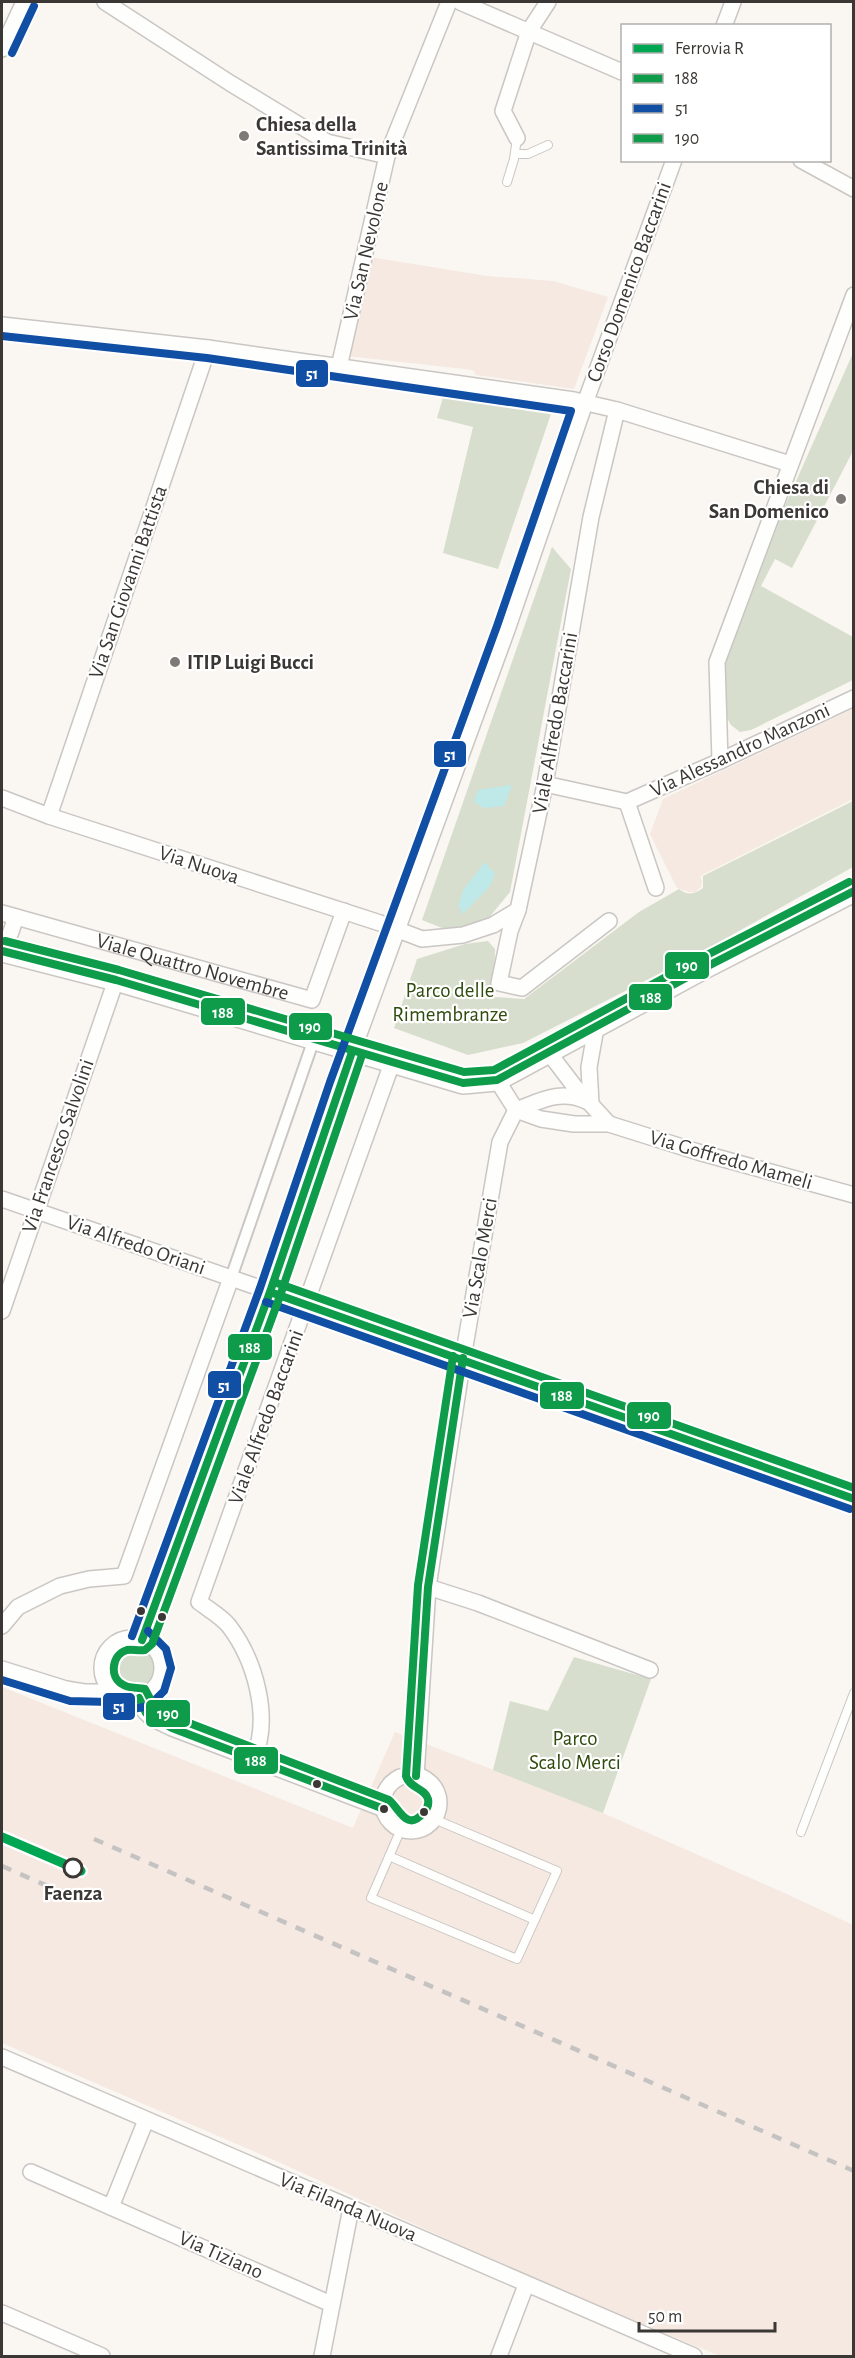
<svg xmlns="http://www.w3.org/2000/svg" width="855" height="2358" font-family="'Alegreya Sans',sans-serif">
<style>
.built{fill:#f5e9e1}
.green{fill:#d7decd}
.water{fill:#bee9e8}
.lines{fill:none;stroke-linecap:round;stroke-linejoin:round}
.service-casing{stroke:#cac6c3;stroke-width:10}
.pedestrian-casing{stroke:#cac6c3;stroke-width:14}
.minor-casing{stroke:#cac6c3;stroke-width:18}
.secondary-casing{stroke:#cac6c3;stroke-width:24}
.service{stroke:#fefefd;stroke-width:8}
.pedestrian{stroke:#fefefd;stroke-width:10}
.minor{stroke:#fefefd;stroke-width:15}
.secondary{stroke:#fefefd;stroke-width:21}
.rail{stroke:#c4c3c2;stroke-width:4.5;stroke-dasharray:10 10;stroke-linecap:butt}
.bus-1-casing{stroke:#fff;stroke-width:12}
.bus-2-casing{stroke:#fff;stroke-width:12}
.bus-3-casing{stroke:#fff;stroke-width:12}
.bus-1{stroke:#0e9c4a;stroke-width:8}
.bus-2{stroke:#114fa4;stroke-width:8}
.bus-3{stroke:#0e9c4a;stroke-width:8}
.rail-1-casing{stroke:#fff;stroke-width:14}
.rail-1{stroke:#00a651;stroke-width:9}
.poi-dot{fill:#7e7a76;stroke:#fff;stroke-width:2}
.bus-dot{fill:#3b3734;stroke:#fff;stroke-width:2}
.stop-dot{fill:#fff;stroke:#3b3734;stroke-width:3}
.labels{text-anchor:middle;dominant-baseline:central;stroke-width:4.5;stroke-linejoin:round;paint-order:stroke}
.poi-label{font-size:21px;font-weight:bold;fill:#3b3734;stroke:#fff;text-anchor:start}
.street-label{font-size:21px;fill:#3b3734;stroke:#fff}
.park-label{font-size:21px;fill:#2f4b0e;stroke:#fff}
.stop-label{font-size:21px;font-weight:bold;fill:#3b3734;stroke:#fff}
.line-badge{stroke:#fff;stroke-width:2}
.badge-label{font-size:16px;text-anchor:middle;font-weight:bold;fill:#fff}
</style>
<rect width="100%" height="100%" fill="#faf6f2"/>
<path class="built" d="M370 257 487 276 553 281 608 297 574 389 476 375 473 370 347 356Z
M853 709V799L700 876 702 881 701 887 695 892H689L677 888 650 834 663 799Z
M2 1687 353 1828 395 1732 587 1806 789 1895 853 1925V2356H720L548 2285 274 2160 2 2043Z"/>
<path class="green" d="M853 353V451L792 568 775 559 761 586 853 637V680L751 730 740 732 731 725 724 713 725 664 749 587Z
M443 397 552 411 498 569 443 553 473 427 437 418Z
M552 547 571 569 510 892 487 920 447 930 422 920Z
M853 801V867L696 955 523 1043 468 1055 394 1028 417 959 465 944 488 941 495 949 494 997 524 999 639 912 679 889C688 896 695 894 703 888V876Z
M110 1669a22 22 0 1 1 44 0a22 22 0 1 1-44 0Z
M574 1657 651 1679 603 1813 493 1770 510 1701 548 1711Z"/>
<path class="water" d="M512 785 504 806 483 808 474 801 478 790Z
M485 862 495 874 490 886 463 914 458 905 464 889Z"/>
<g class="lines">
<defs>
<path id="service" d="M515 154H528L548 145
M507 182 514 159 517 138
M401 1829 371 1898 517 1959 557 1871 434 1819
M801 1832 854 1693
M389 1856 535 1920"/>
<path id="pedestrian" d="M231 1278 314 1039"/>
<g id="minor">
<path d="M105 2 230 83 327 142 387 156"/>
<path d="M460 2 622 72"/>
<path d="M724 26 733 2"/>
<path d="M2 49 24 2"/>
<path d="M517 138 503 111 529 31 548 2"/>
<path d="M801 160 854 189"/>
<path d="M2 325 208 348 574 400 617 410 790 464"/>
<path d="M339 367 387 156 449 2"/>
<path d="M720 761 717 662 854 295"/>
<path d="M545 784 627 802 720 761 854 698"/>
<path d="M2 798 49 816 380 923 422 939 463 935 493 925 518 910 545 784 591 517 617 410"/>
<path d="M627 802 656 888"/>
<path d="M49 816 208 348"/>
<path d="M518 910 510 931 499 983 522 988 609 921"/>
<path id="s1" d="M2 913 312 1000 344 911"/>
<path d="M4 952 16 917"/>
<path d="M549 1053 575 1087 609 1124"/>
<path d="M497 1080 516 1110 541 1119 574 1124H609L698 1152 854 1195"/>
<path d="M591 1104 589 1067 596 1028"/>
<path d="M516 1110C540 1101 561 1089 586 1101"/>
<path d="M2 1199 463 1358 854 1499"/>
<path d="M2 1311 116 980"/>
<path d="M428 1587 478 1603 650 1670"/>
<path d="M2 1626 18 1607 60 1586 89 1579 124 1576 231 1278"/>
<circle cx="132" cy="1668" r="30"/>
<path d="M142 1640 270 1292 340 1086 507 630 585 403 674 160"/>
<path d="M2 1669 66 1689 84 1692H112"/>
<path d="M139 1698C141 1715 157 1721 172 1728L384 1809"/>
<path d="M253 1759C272 1719 255 1660 229 1626 222 1617 208 1609 199 1602L392 1063"/>
<circle cx="411" cy="1803" r="28"/>
<path d="M416 1776 428 1587 463 1358 500 1142 516 1110"/>
<path d="M2 2057 694 2356"/>
<path d="M31 2172 331 2304"/>
<path d="M111 2207 146 2120"/>
<path d="M2 2313 102 2356"/>
<path d="M322 2356 351 2208"/>
<path d="M499 2356 526 2285"/>
</g>
<path id="secondary" d="M2 951 116 980 463 1083 497 1080 706 967 854 891"/>
</defs>
<use href="#service" class="service-casing"/>
<use href="#pedestrian" class="pedestrian-casing"/>
<use href="#minor" class="minor-casing"/>
<use href="#secondary" class="secondary-casing"/>
<use href="#service" class="service"/>
<use href="#pedestrian" class="pedestrian"/>
<use href="#minor" class="minor"/>
<use href="#secondary" class="secondary"/>
<path class="rail" d="M94 1839 854 2171
M2 1866 70 1896"/>
<defs>
<path id="bus-1" d="M2 951 116 980 463 1083 497 1080 706 967 854 891
M270 1292 854 1499
M142 1640 270 1292 352 1052
M139 1698 146 1713 172 1728 384 1809
M416 1776 428 1587 463 1358"/>
<path id="bus-2" d="M12 53 34 6
M2 336 207 358 571 411 497 626 330 1082 260 1288 132 1636
M266 1302 850 1509
M2 1680 70 1701 109 1702 127 1710 144 1707 153 1702 164 1691 171 1668 166 1649 148 1631"/>
<path id="bus-3" d="M5 941 119 970 464 1072 494 1070 701 958 849 882
M362 1055 280 1296 152 1644 145 1650C139 1651 132 1649 127 1650 112 1654 109 1677 122 1684 128 1689 137 1687 145 1689L154 1706 176 1718 389 1800C400 1809 407 1833 424 1812 427 1809 429 1804 428 1799 425 1788 409 1788 406 1776L418 1585 453 1356
M274 1282 854 1488"/>
</defs>
<use href="#bus-1" class="bus-1-casing"/>
<use href="#bus-2" class="bus-2-casing"/>
<use href="#bus-3" class="bus-3-casing"/>
<use href="#bus-1" class="bus-1"/>
<use href="#bus-2" class="bus-2"/>
<use href="#bus-3" class="bus-3"/>
<defs>
<path id="rail-1" d="M2 1837 81 1871"/>
</defs>
<use href="#rail-1" class="rail-1-casing"/>
<use href="#rail-1" class="rail-1"/>
</g>
<g class="poi-dot">
<circle cx="244" cy="136" r="6"/>
<circle cx="841" cy="499" r="6"/>
<circle cx="175" cy="662" r="6"/>
</g>
<g class="bus-dot">
<circle cx="141" cy="1611" r="5"/>
<circle cx="162" cy="1617" r="5"/>
<circle cx="317" cy="1784" r="5"/>
<circle cx="384" cy="1809" r="5"/>
<circle cx="424" cy="1812" r="5"/>
</g>
<circle class="stop-dot" cx="73" cy="1868" r="9"/>
<g class="labels">
<g class="poi-label">
<text x="256" y="124">Chiesa della<tspan x="256" dy="24">Santissima Trinità</tspan></text>
<text x="829" y="487" text-anchor="end">Chiesa di<tspan x="829" dy="24">San Domenico</tspan></text>
<text x="187" y="662">ITIP Luigi Bucci</text>
</g>
<g class="street-label">
<text transform="translate(366 251) rotate(-77)">Via San Nevolone</text>
<text transform="translate(629 282) rotate(-70)">Corso Domenico Baccarini</text>
<text transform="translate(128 582) rotate(-71)">Via San Giovanni Battista</text>
<text transform="translate(555 723) rotate(-80)">Viale Alfredo Baccarini</text>
<text transform="translate(740 750) rotate(-25)">Via Alessandro Manzoni</text>
<text transform="translate(199 865) rotate(18)">Via Nuova</text>
<text stroke="none"><textPath href="#s1" startOffset="198">Viale Quattro Novembre</textPath></text>
<text transform="translate(58 1146) rotate(-71)">Via Francesco Salvolini</text>
<text transform="translate(731 1160) rotate(16)">Via Goffredo Mameli</text>
<text transform="translate(136 1245) rotate(19)">Via Alfredo Oriani</text>
<text transform="translate(480 1258) rotate(-80)">Via Scalo Merci</text>
<text transform="translate(266 1417) rotate(-70)">Viale Alfredo Baccarini</text>
<text transform="translate(348 2207) rotate(23)">Via Filanda Nuova</text>
<text transform="translate(221 2255) rotate(24)">Via Tiziano</text>
</g>
<g class="park-label">
<text x="450" y="990">Parco delle<tspan x="450" dy="24">Rimembranze</tspan></text>
<text x="575" y="1738">Parco<tspan x="575" dy="24">Scalo Merci</tspan></text>
</g>
<g class="stop-label">
<text x="73" y="1893">Faenza</text>
</g>
</g>
<g class="line-badge">
<rect x="295" y="359" width="34" height="29" rx="6" fill="#114fa4"/>
<rect x="433" y="740" width="34" height="28" rx="6" fill="#114fa4"/>
<rect x="664" y="951" width="46" height="29" rx="6" fill="#0e9c4a"/>
<rect x="628" y="983" width="45" height="28" rx="6" fill="#0e9c4a"/>
<rect x="200" y="997" width="46" height="29" rx="6" fill="#0e9c4a"/>
<rect x="288" y="1012" width="45" height="29" rx="6" fill="#0e9c4a"/>
<rect x="227" y="1333" width="46" height="28" rx="6" fill="#0e9c4a"/>
<rect x="207" y="1370" width="35" height="29" rx="6" fill="#114fa4"/>
<rect x="539" y="1381" width="46" height="29" rx="6" fill="#0e9c4a"/>
<rect x="626" y="1401" width="46" height="29" rx="6" fill="#0e9c4a"/>
<rect x="102" y="1692" width="34" height="29" rx="6" fill="#114fa4"/>
<rect x="145" y="1699" width="46" height="29" rx="6" fill="#0e9c4a"/>
<rect x="233" y="1746" width="46" height="29" rx="6" fill="#0e9c4a"/>
</g>
<g class="badge-label">
<text x="312" y="379">51</text>
<text x="450" y="760">51</text>
<text x="687" y="971">190</text>
<text x="651" y="1003">188</text>
<text x="223" y="1018">188</text>
<text x="310" y="1032">190</text>
<text x="250" y="1353">188</text>
<text x="224" y="1391">51</text>
<text x="562" y="1401">188</text>
<text x="649" y="1421">190</text>
<text x="119" y="1712">51</text>
<text x="168" y="1719">190</text>
<text x="256" y="1766">188</text>
</g>
<rect width="855" height="2358" fill="none" stroke="#3b3734" stroke-width="6"/>
<rect x="621" y="24" width="210" height="138" fill="#ffffff" stroke="#b1afae" stroke-width="1.5"/>
<rect x="633" y="44" width="30" height="9" fill="#00a651" stroke="#b1afae" stroke-width="1.5"/>
<text x="675" y="54" font-size="18" fill="#3b3734">Ferrovia R</text>
<rect x="633" y="74" width="30" height="9" fill="#0e9c4a" stroke="#b1afae" stroke-width="1.5"/>
<text x="675" y="84" font-size="18" fill="#3b3734">188</text>
<rect x="633" y="104" width="30" height="9" fill="#114fa4" stroke="#b1afae" stroke-width="1.5"/>
<text x="675" y="114" font-size="18" fill="#3b3734">51</text>
<rect x="633" y="134" width="30" height="9" fill="#0e9c4a" stroke="#b1afae" stroke-width="1.5"/>
<text x="675" y="144" font-size="18" fill="#3b3734">190</text>
<path d="M639 2322v9h136v-9" fill="none" stroke="#3b3734" stroke-width="3"/>
<text x="648" y="2322" font-size="18" fill="#3b3734" stroke="#ffffff" stroke-width="4.5" paint-order="stroke">50 m</text>
</svg>
